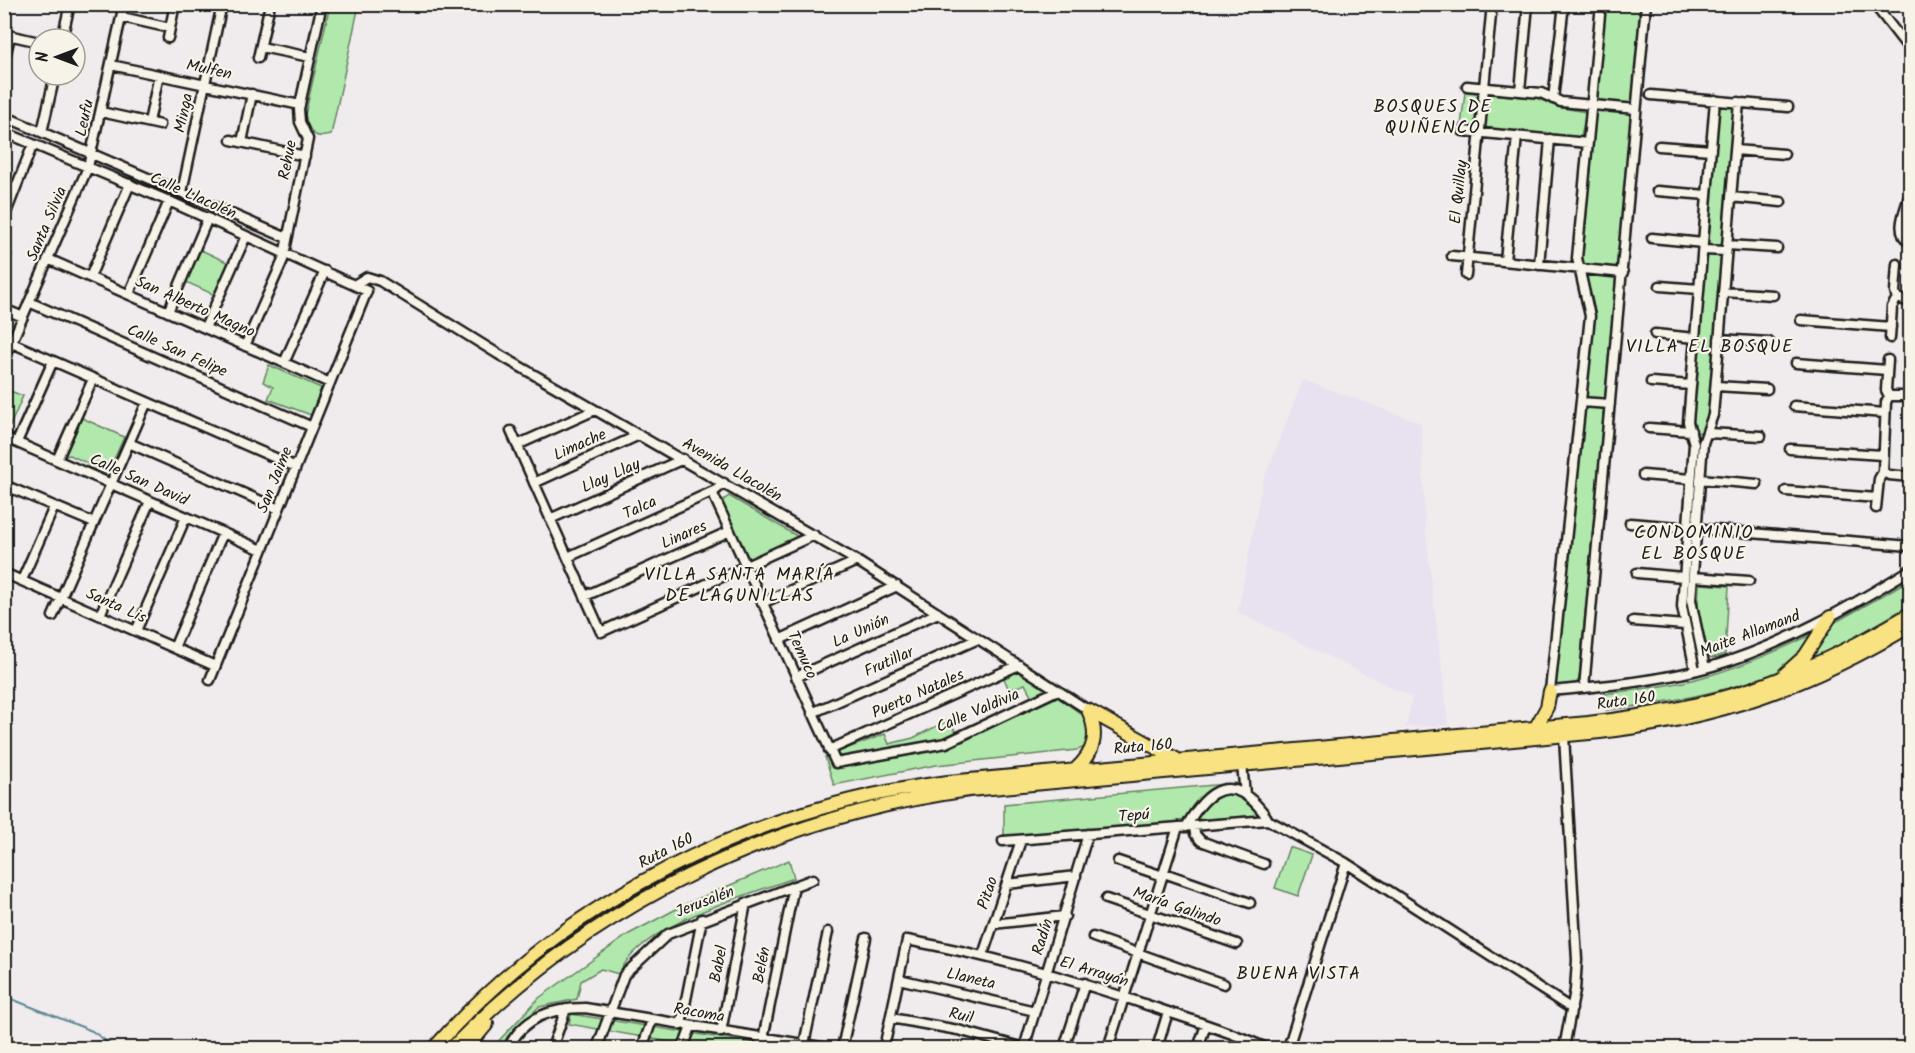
<svg xmlns="http://www.w3.org/2000/svg" width="1915" height="1053" font-family="Kalam,sans-serif">
<style>
.built{fill:#e8e1f0}
.green{fill:#b1e9ad;stroke:#668264;stroke-width:1.5}
.lines{fill:none;stroke-linecap:round;stroke-linejoin:round}
.stream{stroke:#5a8694;stroke-width:2}
.minor-casing{stroke:#1c1c1c;stroke-width:13}
.highway-casing{stroke:#1c1c1c;stroke-width:16}
.minor{stroke:#f7f3e8;stroke-width:8}
.highway{stroke:#f8e281;stroke-width:12}
.labels{text-anchor:middle;dominant-baseline:central;stroke-width:4.5;stroke-linejoin:round;paint-order:stroke}
.street-label{font-size:16px;fill:#1c1c1c;stroke:#f7f3e8}
.neighbourhood-label{font-size:18px;letter-spacing:1.5px;fill:#1c1c1c;stroke:#f7f3e8}
</style>
<rect width="100%" height="100%" fill="#f0ebec"/>
<filter id="ink" filterUnits="userSpaceOnUse"><feTurbulence type="fractalNoise" baseFrequency=".0167" numOctaves="2"/><feDisplacementMap in="SourceGraphic" scale="12" xChannelSelector="R" yChannelSelector="G"/><feConvolveMatrix kernelMatrix="1 2 1 2 8 2 1 2 1" color-interpolation-filters="sRGB"/></filter>
<g filter="url(#ink)">
<path class="built" d="M1303 380 1421 423 1425 527 1448 725 1406 727 1412 697 1238 612 1262 484Z"/>
<path class="green" d="M330 5H359L331 135C313 140 308 131 305 115Z
M1606 5H1641L1579 679 1576 683 1557 686 1554 682 1594 322V309L1582 264Z
M1465 92 1537 98 1557 107 1586 112 1581 137 1461 126Z
M1722 105 1732 106 1734 112 1709 400 1707 422 1701 432 1697 433 1693 427V415L1718 107Z
M201 250 231 264 217 296 186 282Z
M269 365 321 388 311 415 268 399 273 387 263 382Z
M5 389 23 396 10 426 5 424Z
M82 418 124 437 107 475 89 467 87 463 70 455 65 456Z
M729 496 802 539 751 563 721 502Z
M1910 579V605C1873 626 1837 649 1797 665 1736 691 1671 702 1606 710L1605 694C1635 689 1666 687 1696 679 1772 660 1844 619 1910 579Z
M1699 584 1729 586 1725 654 1713 658 1709 657 1698 609Z
M1019 670 1087 718 1090 734 1086 747 1077 750 936 765 834 785 825 757 885 734 889 744 913 738 949 720 957 733 1033 699 1025 684 1009 690 1003 676Z
M1236 783 1237 795 1261 815 1004 836V804Z
M1289 847 1312 855 1298 896 1275 888Z
M789 860 794 878C746 896 640 924 619 974L601 969 581 981 577 999 539 1007 507 1037 503 1048H492L539 998 629 934 686 904Z
M571 1014 753 1043 750 1048H704L569 1024Z"/>
<g class="lines">
<path class="stream" d="M4 996 92 1031 116 1048"/>
<defs>
<path id="minor" d="M1601 4 1577 258 1590 316 1550 691C1604 686 1661 681 1713 666 1784 645 1848 608 1910 570
M1874 4 1910 50
M122 17 170 28
M4 34 39 42
M168 38 175 4
M62 39 70 4
M261 47 310 57
M258 58 270 4
M4 62 10 36
M111 65 300 105
M1467 86 1541 93 1561 102 1636 109
M1520 91 1528 4
M1651 95 1788 107
M1553 99 1564 4
M101 112 160 125
M4 116 287 238
M149 122 159 75
M1463 131 1588 143
M4 132 169 201 367 291 210 680
M42 132 55 75
M231 140 305 156
M242 142 252 94
M1659 146 1711 150
M1735 150 1784 154
M1657 191 1707 195
M182 192 222 4
M1910 193C1906 209 1893 232 1910 243
M1731 197 1781 202
M4 218 33 144
M1652 238 1703 243
M1727 245 1777 248
M1703 250 1726 251
M4 254 6 255
M1452 256 1623 273
M48 259 330 383
M1505 261 1517 136
M1539 265 1550 139
M1466 275 1492 4
M90 277 130 184
M354 285 367 277 380 281 498 354 857 561 1088 710
M1660 286 1699 289
M1723 292 1773 295
M129 294 169 201
M1897 298 1910 302
M29 302 312 427
M4 309 23 317
M168 312 208 218
M1801 320 1891 327
M205 328 246 236
M1655 334 1695 338
M1890 338 1892 307 1897 298 1895 292 1897 264
M1719 339 1769 342
M12 343 296 467
M245 346 283 260 308 139 300 122 299 109 322 4
M4 360 88 167 124 4
M284 363 325 271
M1796 363 1887 370
M1651 382 1691 385
M1716 386 1767 389
M1889 396H1910
M1581 402 1610 404
M1794 406 1885 413
M1649 428 1691 431
M511 431 601 632 814 535
M1708 433 1761 436
M4 437 262 550
M17 442 53 361
M129 443 279 509
M517 445 595 410
M1790 449 1882 455
M57 460 93 379
M1883 472 1889 475 1910 477
M1643 475 1691 479
M1700 479 1757 484
M534 483 639 435
M4 485 94 523
M1786 491 1877 498
M712 492 836 763 946 743 1058 690
M4 500 10 488
M1876 508 1879 479 1883 472 1886 402 1889 396 1886 390 1888 360
M550 519 683 459
M1630 523 1910 546
M568 557 716 490 724 483
M4 573 215 666
M1637 573 1683 577
M1693 577 1749 581
M22 580 54 507
M585 596 730 531
M762 603 857 561
M100 615 150 501
M53 616 147 402
M1633 621 1685 625
M136 631 186 517
M779 640 897 586
M174 648 223 533
M1705 668 1691 600 1703 443 1713 415 1739 102
M1695 670 1682 607 1694 444 1688 422 1715 100
M796 677 938 613
M1584 688 1646 4
M812 713 978 639
M1564 736 1577 960 1575 990 1564 1048
M829 750 1019 665
M1242 765 1245 794
M1194 826 1195 834 1201 841 1264 864
M1186 827C1201 800 1223 773 1253 801 1259 807 1264 812 1268 820L1346 863 1572 1009
M1003 841 1268 820
M1118 861 1163 876
M1164 873 1250 903
M1007 884 1076 876
M1106 899 1237 944
M993 924 1065 916
M1093 937 1224 984
M983 955 1021 840
M899 979 1035 1011
M891 1018 958 1030 1024 1048
M681 1025 702 919
M721 1032 746 903
M804 1044 828 932
M508 1048C524 1017 551 1008 585 1008L827 1048
M552 1048 566 1009
M597 1048 624 975 668 934 813 879
M642 1048 652 1020
M683 1048 691 1027
M756 1048 763 1039 794 886
M842 1048 866 938
M884 1048 907 940C994 956 1076 980 1159 1009 1195 1021 1232 1032 1266 1048
M1024 1048 1088 834
M1064 1048 1085 983
M1108 1048 1178 827
M1157 1048 1168 1012
M1198 1048 1206 1025
M1288 1048 1346 863"/>
<path id="highway" d="M1785 674 1805 656 1830 617
M1088 710 1176 759
M1536 727 1547 707 1550 691
M1075 770C1095 752 1099 734 1088 710
M434 1048C565 900 752 807 948 782L1588 723C1715 708 1800 680 1910 614
M452 1048C590 905 773 817 969 790L1600 732C1720 718 1807 687 1910 626
M467 1048 487 1024"/>
</defs>
<use href="#minor" class="minor-casing"/>
<use href="#highway" class="highway-casing"/>
<use href="#minor" class="minor"/>
<use href="#highway" class="highway"/>
</g>
</g>
<g class="labels">
<g class="street-label">
<text transform="translate(209 70) rotate(12)">Mulfen</text>
<text transform="translate(184 113) rotate(-78)">Minga</text>
<text transform="translate(85 118) rotate(-78)">Leufu</text>
<text transform="translate(288 160) rotate(-79)">Rehue</text>
<text transform="translate(1459 192) rotate(-84)">El Quillay</text>
<text transform="translate(193 196) rotate(24)">Calle Llacolén</text>
<text transform="translate(47 224) rotate(-67)">Santa Silvia</text>
<text transform="translate(195 307) rotate(24)">San Alberto Magno</text>
<text transform="translate(177 351) rotate(24)">Calle San Felipe</text>
<text transform="translate(580 445) rotate(-24)">Limache</text>
<text transform="translate(732 470) rotate(30)">Avenida Llacolén</text>
<text transform="translate(611 476) rotate(-24)">Llay Llay</text>
<text transform="translate(139 480) rotate(24)">Calle San David</text>
<text transform="translate(275 480) rotate(-68)">San Jaime</text>
<text transform="translate(640 508) rotate(-24)">Talca</text>
<text transform="translate(684 535) rotate(-24)">Linares</text>
<text transform="translate(116 606) rotate(24)">Santa Lis</text>
<text transform="translate(861 631) rotate(-24)">La Unión</text>
<text transform="translate(1750 634) rotate(-21)">Maite Allamand</text>
<text transform="translate(802 655) rotate(66)">Temuco</text>
<text transform="translate(889 662) rotate(-24)">Frutillar</text>
<text transform="translate(918 694) rotate(-24)">Puerto Natales</text>
<text transform="translate(1626 701) rotate(-8)">Ruta 160</text>
<text transform="translate(978 711) rotate(-23)">Calle Valdivia</text>
<text transform="translate(1143 747) rotate(-5)">Ruta 160</text>
<text transform="translate(1134 816) rotate(-5)">Tepú</text>
<text transform="translate(666 851) rotate(-27)">Ruta 160</text>
<text transform="translate(988 893) rotate(-72)">Pitao</text>
<text transform="translate(705 902) rotate(-21)">Jerusalén</text>
<text transform="translate(1177 907) rotate(19)">María Galindo</text>
<text transform="translate(1043 937) rotate(-73)">Radín</text>
<text transform="translate(719 964) rotate(-79)">Babel</text>
<text transform="translate(762 965) rotate(-79)">Belén</text>
<text transform="translate(1094 972) rotate(17)">El Arrayán</text>
<text transform="translate(971 979) rotate(13)">Llaneta</text>
<text transform="translate(699 1013) rotate(10)">Racoma</text>
<text transform="translate(961 1016) rotate(13)">Ruil</text>
</g>
<g class="neighbourhood-label">
<text x="1433" y="107">BOSQUES DE<tspan x="1433" dy="21">QUIÑENCO</tspan></text>
<text x="1710" y="347">VILLA EL BOSQUE</text>
<text x="1694" y="533">CONDOMINIO<tspan x="1694" dy="21">EL BOSQUE</tspan></text>
<text x="740" y="575">VILLA SANTA MARÍA<tspan x="740" dy="21">DE LAGUNILLAS</tspan></text>
<text x="1299" y="974">BUENA VISTA</text>
</g>
</g>
<rect width="1915" height="1053" fill="none" stroke="#f7f3e8" stroke-width="24"/>
<rect x="12" y="12" width="1891" height="1029" fill="none" stroke="#1c1c1c" stroke-width="2" filter="url(#ink)"/>
<g transform="translate(57 57) rotate(270)"><circle r="28" fill="#f7f3e8" stroke="#9f9d96" stroke-width="1.5"/>
<path d="M0-4.5L10 22L0 15L-10 22Z" fill="#1c1c1c"/>
<text y="-9" font-size="16" font-weight="bold" text-anchor="middle" fill="#1c1c1c">N</text>
</g>
</svg>
